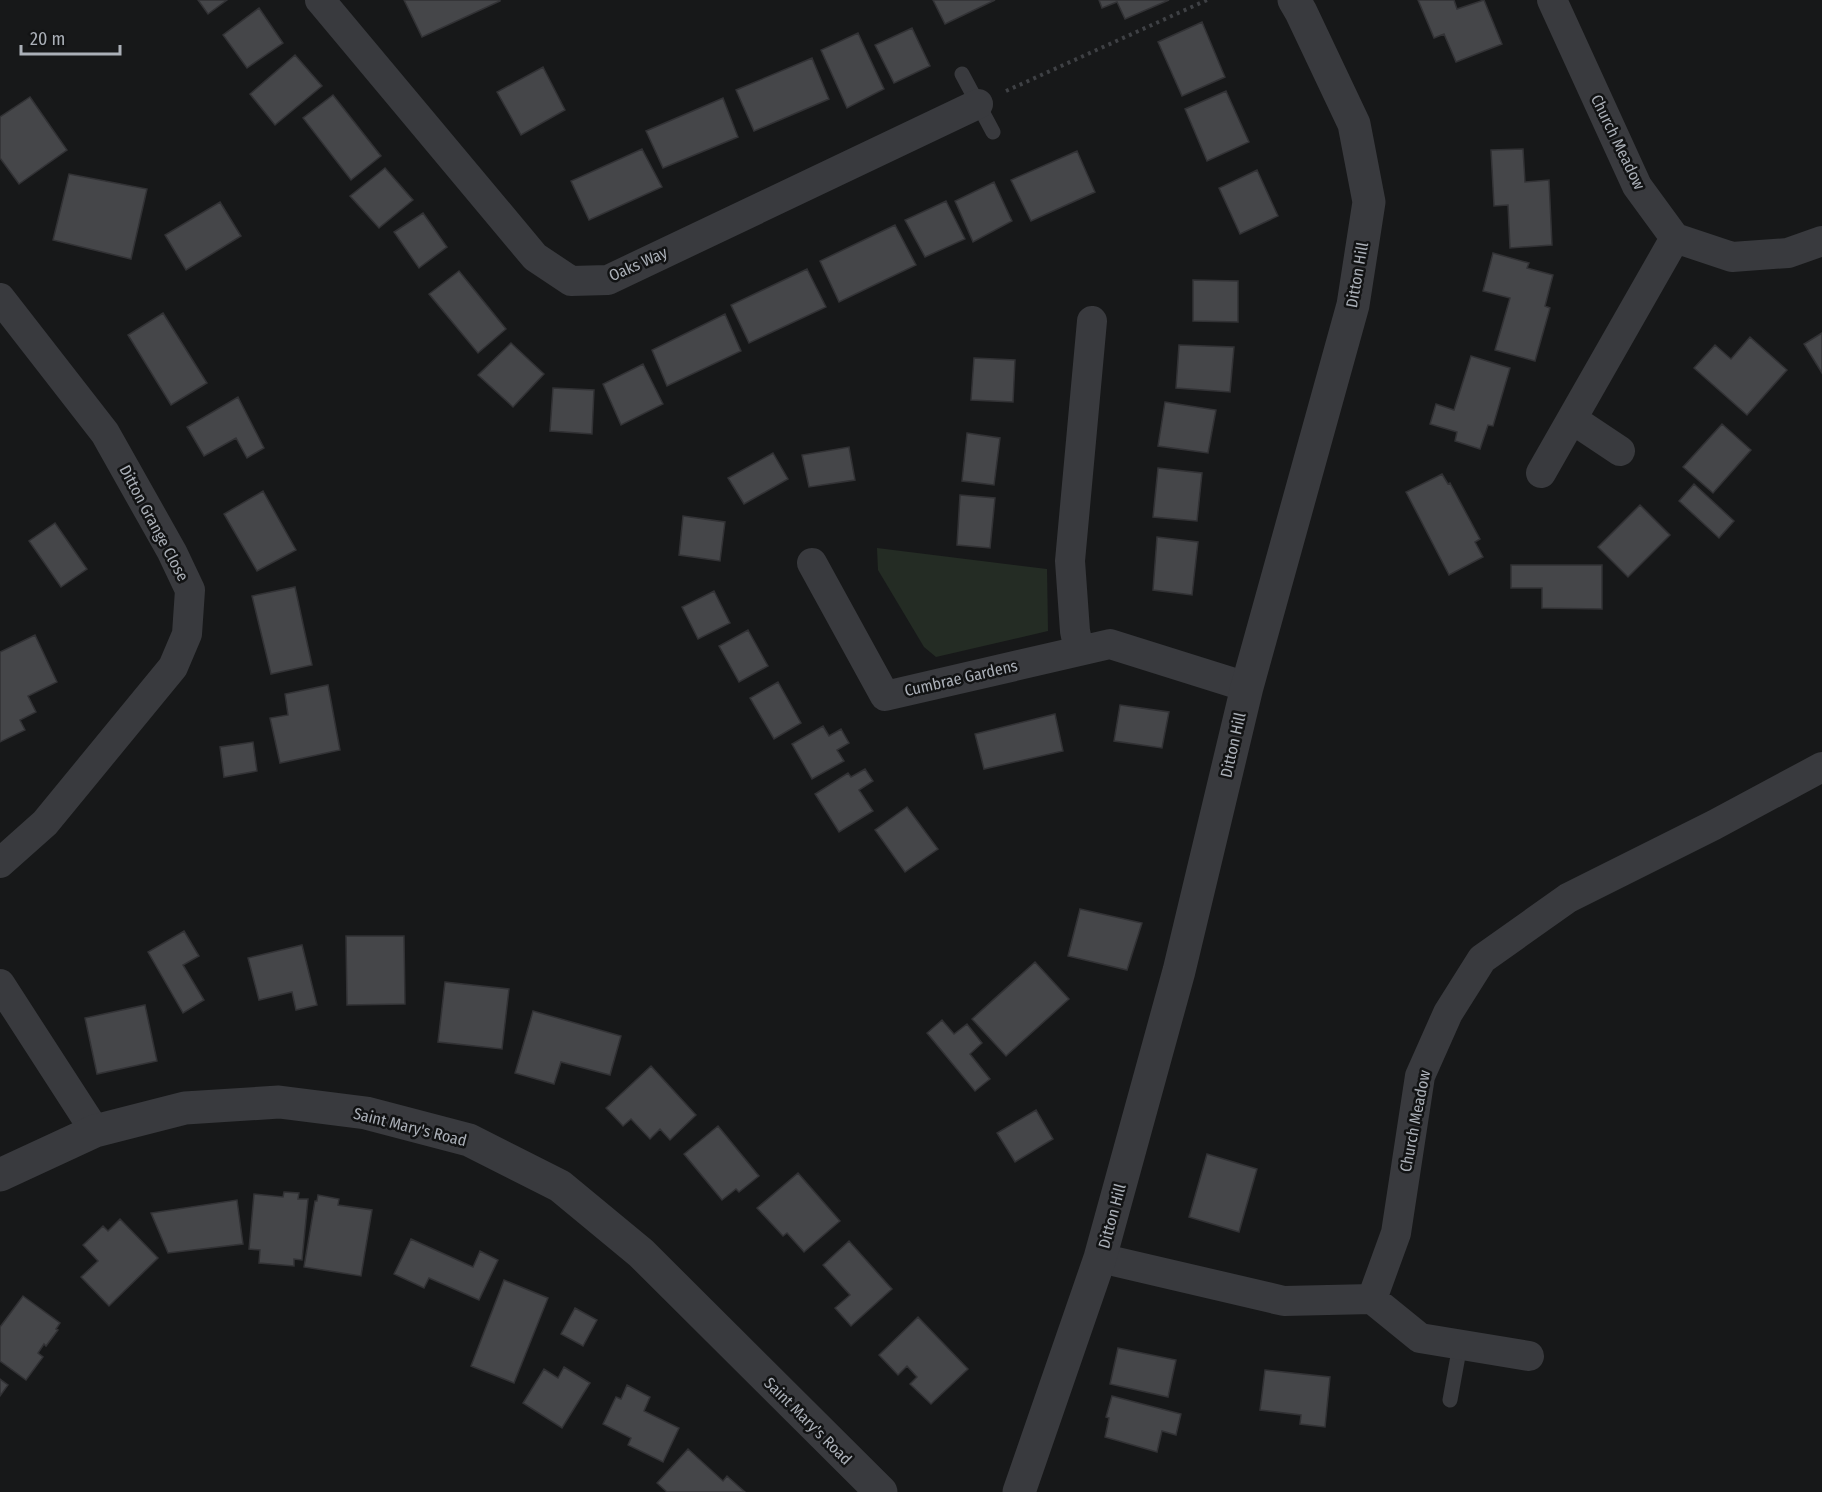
<svg xmlns="http://www.w3.org/2000/svg" width="1822" height="1492" font-family="'Fira Sans Condensed',sans-serif">
<style>
.green{fill:#242c24}
.building{fill:#454649;stroke:#323235;stroke-width:1.5}
.lines{fill:none;stroke-linecap:round;stroke-linejoin:round}
.path{stroke:#3f4145;stroke-width:4;stroke-dasharray:3 4.5;stroke-linecap:butt}
.service{stroke:#393a3e;stroke-width:15}
.minor{stroke:#393a3e;stroke-width:30}
.tertiary{stroke:#393a3e;stroke-width:33}
.labels{text-anchor:middle;dominant-baseline:central;stroke-width:5;stroke-linejoin:round;paint-order:stroke}
.street-label{font-size:16px;fill:#abb0b8;stroke:#121314}
</style>
<rect width="100%" height="100%" fill="#171819"/>
<path class="green" d="M877 548 1047 569 1048 631 936 657 924 647 878 570Z"/>
<path class="building" d="M198 0H227L208 14Z
M404 0H500V1L422 37Z
M933 0H995L945 24Z
M1099 0H1169L1125 19 1117 2 1102 8Z
M1418 0H1454L1457 9 1484 0 1502 44 1456 62 1444 34 1434 38Z
M259 8 283 43 247 68 223 35Z
M1202 22 1225 77 1182 96 1158 42Z
M912 28 930 66 894 83 875 45Z
M858 33 884 89 847 108 821 50Z
M295 55 322 86 275 125 250 94Z
M812 58 829 99 754 131 736 90Z
M543 67 565 110 521 135 497 92Z
M1226 91 1249 142 1207 161 1185 109Z
M333 95 381 156 351 180 303 118Z
M30 97 67 150 19 184 0 158V117Z
M723 98 738 137 663 168 646 131Z
M642 149 662 187 589 220 571 181Z
M1523 149 1525 182 1549 180 1552 245 1510 248 1508 205 1494 206 1491 150Z
M1077 151 1095 192 1031 221 1011 180Z
M385 168 413 200 379 228 350 196Z
M1257 170 1278 216 1240 234 1219 188Z
M69 174 147 189 131 259 53 240Z
M994 182 1012 221 973 242 955 201Z
M946 201 965 239 925 257 905 220Z
M220 202 241 236 186 270 165 235Z
M423 213 447 247 419 268 394 232Z
M895 225 916 265 839 302 820 261Z
M1493 253 1529 263 1527 268 1553 275 1545 306 1550 308 1535 361 1495 350 1510 298 1483 291Z
M807 269 826 307 749 343 731 305Z
M459 271 506 329 478 353 429 294Z
M1193 280 1238 281V322L1193 321Z
M163 313 207 383 171 405 128 335Z
M725 314 741 351 667 386 652 350Z
M1822 333V373L1804 344Z
M1750 337 1787 370 1747 415 1694 368 1715 345 1731 359Z
M511 343 544 374 513 407 478 375Z
M1179 345 1234 347 1230 392 1176 388Z
M1471 356 1510 368 1493 426 1488 425 1480 449 1455 441 1457 432 1430 424 1436 404 1454 410Z
M974 358 1015 360 1013 402 971 400Z
M643 364 663 404 621 425 603 384Z
M553 388 594 390 592 434 550 431Z
M238 397 264 448 247 458 236 438 204 456 187 427Z
M1165 402 1216 410 1208 453 1158 446Z
M1722 424 1751 450 1713 493 1683 467Z
M967 433 1000 438 994 485 962 481Z
M849 447 855 480 809 487 802 455Z
M773 453 788 479 744 504 728 478Z
M1158 468 1202 473 1197 521 1153 517Z
M1442 474 1448 484 1450 483 1480 539 1475 542 1483 557 1449 575 1406 492Z
M1694 484 1734 521 1719 538 1679 501Z
M263 491 296 550 257 571 224 514Z
M960 495 995 498 990 548 957 545Z
M1640 505 1670 535 1628 577 1598 547Z
M683 516 725 522 720 561 679 555Z
M55 523 87 569 61 587 29 541Z
M1157 537 1198 542 1192 595 1153 590Z
M1511 565H1602V609L1542 608V588H1511Z
M295 587 312 665 271 674 252 596Z
M714 591 730 623 698 639 682 607Z
M748 630 768 666 739 682 719 646Z
M35 635 57 682 28 696 36 712 20 720 25 730 0 742V652Z
M778 682 801 723 774 739 750 698Z
M328 685 340 750 280 763 270 718 288 715 285 694Z
M1120 705 1169 712 1162 748 1114 741Z
M1055 714 1063 751 984 769 975 734Z
M823 726 829 736 841 729 849 743 837 750 844 761 812 779 792 744Z
M253 742 257 771 224 777 220 747Z
M865 769 873 781 859 790 873 811 839 832 815 794 848 773 851 777Z
M907 807 938 849 905 872 875 830Z
M1080 909 1142 923 1127 970 1068 956Z
M184 931 199 956 183 965 204 1000 183 1013 148 952Z
M346 936H404L405 1004 347 1005Z
M302 945 317 1005 296 1010 292 992 259 1000 248 958Z
M1035 962 1069 999 1006 1056 972 1019Z
M445 982 509 989 502 1049 438 1042Z
M145 1005 157 1061 97 1074 85 1018Z
M533 1011 621 1036 610 1075 561 1062 554 1084 515 1073Z
M942 1020 954 1034 967 1024 982 1043 970 1054 990 1079 975 1091 927 1033Z
M651 1066 696 1115 670 1140 660 1129 650 1139 631 1119 623 1126 606 1108Z
M1036 1110 1053 1139 1015 1162 997 1133Z
M718 1126 759 1176 739 1192 736 1189 722 1200 684 1154Z
M1207 1154 1257 1169 1239 1232 1189 1217Z
M798 1173 840 1221 804 1252 787 1233 783 1236 757 1208Z
M284 1192 299 1193 298 1199H308L302 1260 294 1259V1266L259 1263 260 1250 249 1249 254 1194 283 1197Z
M318 1195 339 1199 338 1205 372 1210 361 1276 304 1267 315 1201H317Z
M237 1200 243 1244 168 1253 151 1213Z
M120 1219 158 1258 109 1306 81 1277 98 1261 83 1245 103 1226 108 1231Z
M411 1239 473 1267 480 1251 498 1260 479 1300 429 1278 424 1288 394 1274Z
M849 1241 892 1289 851 1326 835 1308 850 1295 823 1265Z
M504 1280 548 1298 514 1383 471 1366Z
M23 1296 60 1323 56 1329 58 1330 46 1346 44 1344 38 1353 43 1357 26 1380 0 1361V1327Z
M575 1308 597 1320 583 1346 561 1334Z
M918 1317 968 1369 931 1404 910 1384 917 1377 907 1366 898 1375 879 1355Z
M1118 1348 1176 1360 1168 1397 1110 1384Z
M564 1367 590 1383 562 1428 523 1403 544 1369 558 1378Z
M1265 1370 1330 1377 1325 1427 1300 1424 1301 1415 1260 1410Z
M0 1379 8 1385 0 1396Z
M627 1385 650 1397 644 1411 679 1428 663 1462 628 1445 631 1438 603 1424 616 1397 621 1399Z
M1112 1396 1181 1414 1176 1435 1162 1431 1157 1452 1105 1437 1109 1418 1106 1417Z
M688 1449 723 1481 727 1476 745 1492H667L657 1483Z"/>
<g class="lines">
<path class="path" d="M1006 91 1207 0"/>
<path class="service" d="M962 74 993 132
M1450 1400 1460 1345"/>
<path class="minor" d="M320 0 535 257 571 281 608 280 978 104
M1552 0 1637 186 1675 238 1732 257 1788 253 1822 241
M0 298 105 433 172 552 190 590 187 634 173 667 45 823 0 863
M1572 419 1620 451
M1541 473 1675 238
M812 563 885 696 1110 644 1247 687
M1079 651 1075 631 1070 561 1092 321
M0 984 95 1131
M1100 1258 1284 1301 1372 1299 1396 1233 1420 1076 1448 1013 1482 959 1568 898 1714 825 1822 767
M1372 1299 1420 1338 1529 1356"/>
<path class="tertiary" d="M0 1175 95 1131 185 1108 279 1102 366 1113 469 1140 560 1186 641 1253 881 1492
M1019 1492 1100 1258 1179 971 1247 687 1353 305 1369 202 1354 124 1301 12 1294 0"/>
</g>
<g class="labels">
<g class="street-label">
<text transform="translate(1618 142) rotate(64)">Church Meadow</text>
<text transform="translate(638 264) rotate(-24)">Oaks Way</text>
<text transform="translate(1357 275) rotate(-80)">Ditton Hill</text>
<text transform="translate(154 523) rotate(62)">Ditton Grange Close</text>
<text transform="translate(961 678) rotate(-13)">Cumbrae Gardens</text>
<text transform="translate(1233 745) rotate(-77)">Ditton Hill</text>
<text transform="translate(1415 1121) rotate(-79)">Church Meadow</text>
<text transform="translate(410 1127) rotate(14)">Saint Mary's Road</text>
<text transform="translate(1112 1216) rotate(-75)">Ditton Hill</text>
<text transform="translate(808 1421) rotate(45)">Saint Mary's Road</text>
</g>
</g>
<path d="M21 45v9h99v-9" fill="none" stroke="#abb0b8" stroke-width="3"/>
<text x="30" y="45" font-size="18" fill="#abb0b8" stroke="#121314" stroke-width="4.5" paint-order="stroke">20 m</text>
</svg>
